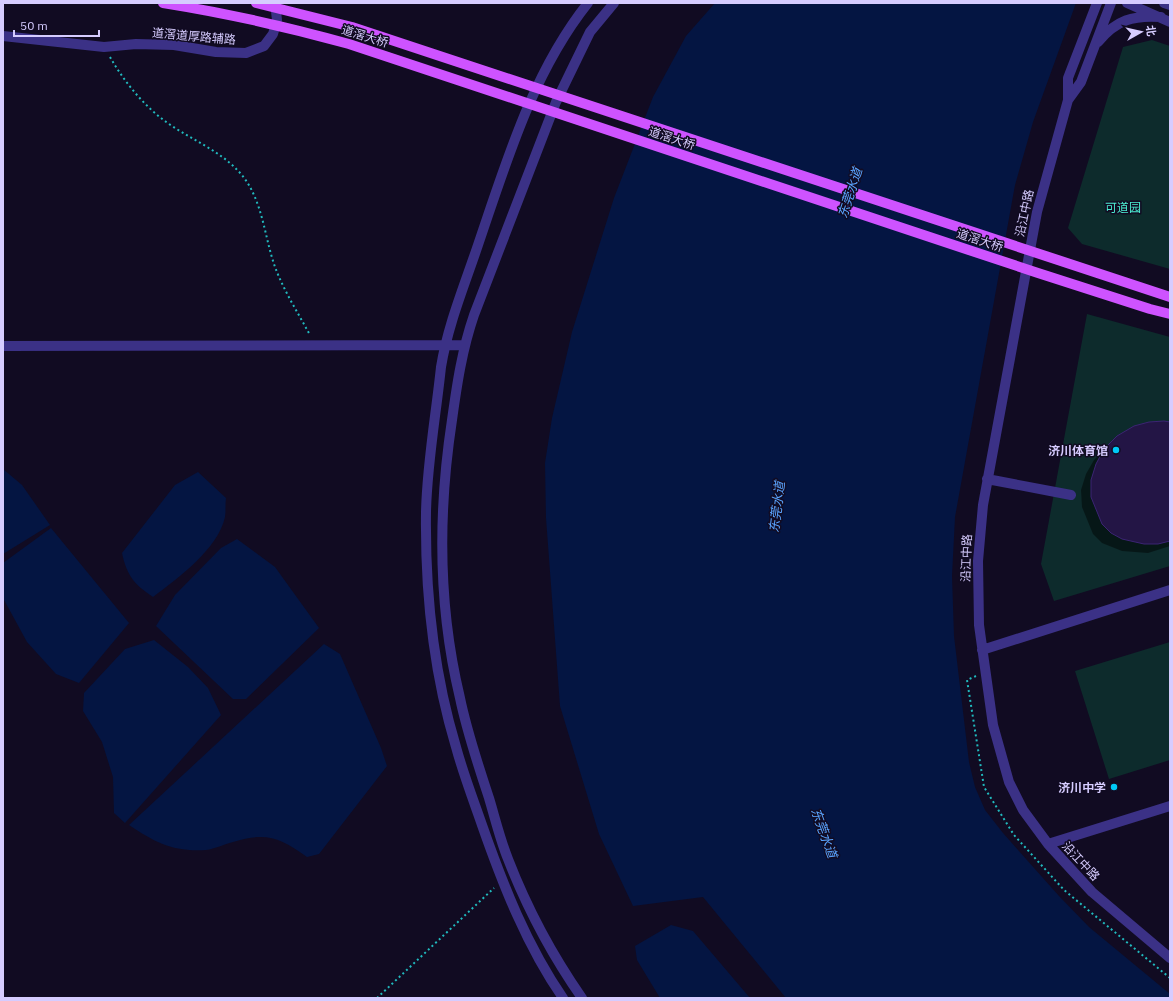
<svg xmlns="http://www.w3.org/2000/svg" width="1173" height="1001" font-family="'IBM Plex Sans','Noto Sans SC',sans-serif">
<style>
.green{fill:#0d2b2c}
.water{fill:#041542}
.shadow{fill:#0007}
.building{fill:#231545;stroke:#3b2473}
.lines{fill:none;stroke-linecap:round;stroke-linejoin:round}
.path{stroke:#21babe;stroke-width:2;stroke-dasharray:2 3;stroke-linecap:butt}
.minor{stroke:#3b3186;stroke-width:10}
.major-bridge{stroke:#ce53ff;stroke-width:10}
.poi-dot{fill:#00c9f7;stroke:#110b22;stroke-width:1.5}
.labels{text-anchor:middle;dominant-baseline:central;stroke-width:3;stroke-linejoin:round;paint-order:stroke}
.street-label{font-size:12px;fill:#d6ccff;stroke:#110b22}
.park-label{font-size:12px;fill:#4becd1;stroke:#110b22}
.poi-label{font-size:12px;font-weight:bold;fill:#d6ccff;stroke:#110b22;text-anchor:end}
.water-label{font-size:13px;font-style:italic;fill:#5aa4ff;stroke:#110b22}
</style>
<rect width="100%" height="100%" fill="#110b22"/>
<path class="green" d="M1152 40 1170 46V269L1082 244 1068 228 1123 47Z
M1087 314 1170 337V566L1054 601 1041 564Z
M1170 642V760L1109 779 1075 671Z"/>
<path class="water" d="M715 3H1076L1033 122 1015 185 955 517 952 576 954 636 969 762 975 787 985 810 1003 833 1059 896 1089 927 1170 994V998H786L703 897 633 906 599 834 560 706 546 518 545 463 552 418 572 332 614 198 653 97 686 36Z
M3 469 22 485 50 525 3 554Z
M198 472 226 498C225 504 226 511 225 517 218 549 178 578 153 597 134 584 127 576 122 553L175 485Z
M51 528 129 623 79 683 56 674 27 642 3 598V563Z
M237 539 275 567 319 628 246 699H233L156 626 175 595 221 548Z
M154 640 188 667 208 688 221 715 125 823 114 813 113 777 102 742 83 711 84 693 125 649Z
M324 644 340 654 381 748 387 766 319 854 307 857C279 837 266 832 233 842 224 844 215 849 206 850 173 852 156 843 129 825Z
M671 925 693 931 750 998H660L637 960 635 946Z"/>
<path class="shadow" d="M1170 424V546L1148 553 1122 551 1102 543 1093 534 1082 507 1081 490 1086 474 1094 460 1107 447Z"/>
<path class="building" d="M1164 421 1170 422V541L1158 544H1144L1122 539 1111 533 1102 524 1091 497V480L1096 464 1104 449 1117 436 1134 426 1149 422Z"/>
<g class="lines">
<path class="path" d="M110 57C125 83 146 109 172 126 196 142 222 152 241 174 263 200 264 236 275 267 284 291 298 313 310 335
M976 676 967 680 984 787 1014 835 1064 890 1170 978
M377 998 494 888"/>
<path class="minor" d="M1097 3 1068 78V100L1037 212 983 505 978 561 979 625 993 725 1009 782 1023 810 1048 844 1092 892 1170 958
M1127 3 1170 22
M1164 3 1170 5
M3 36 104 47 136 44 174 45 216 52 246 53 264 46 273 34 277 20 275 3
M1098 42C1116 20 1133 15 1161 17
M1068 100 1081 82 1111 3
M3 346 464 345
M987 479 1071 495
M982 650 1170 590
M1048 844 1170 806
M563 998C527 946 503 885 482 825 473 799 463 773 456 747 433 671 425 591 426 512 427 464 436 415 441 367 448 324 465 284 479 242 507 160 533 72 588 3
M582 998C552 955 527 908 508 859 500 839 495 818 489 798 478 765 467 732 460 698 438 607 438 512 452 420 457 384 462 350 474 315L556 102 590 32 614 3"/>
<path class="major-bridge" d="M163 3C226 13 288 27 349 44L1038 273 1150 309 1170 314
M256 3 352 27 1170 297"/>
</g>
<g class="poi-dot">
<circle cx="1116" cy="450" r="4"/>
<circle cx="1114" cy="787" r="4"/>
</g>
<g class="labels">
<g class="street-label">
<text transform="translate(194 36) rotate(5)">道滘道厚路辅路</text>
<text transform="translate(365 36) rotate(17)">道滘大桥</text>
<text transform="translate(672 138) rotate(18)">道滘大桥</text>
<text transform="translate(1024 213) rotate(-78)">沿江中路</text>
<text transform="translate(980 240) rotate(18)">道滘大桥</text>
<text transform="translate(966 558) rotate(-88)">沿江中路</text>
<text transform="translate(1081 861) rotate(47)">沿江中路</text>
</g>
<g class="park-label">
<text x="1123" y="207">可道园</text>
</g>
<g class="poi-label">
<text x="1108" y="450">济川体育馆</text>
<text x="1106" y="787">济川中学</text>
</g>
<g class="water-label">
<text transform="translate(850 193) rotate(-72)">东莞水道</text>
<text transform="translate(777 507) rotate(-83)">东莞水道</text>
<text transform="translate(824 833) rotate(70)">东莞水道</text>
</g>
</g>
<rect width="1173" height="1001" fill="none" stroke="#d6ccff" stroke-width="8"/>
<g transform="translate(1141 32) rotate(82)" stroke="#110b22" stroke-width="3" paint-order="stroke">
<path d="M0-3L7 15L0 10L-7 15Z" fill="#d6ccff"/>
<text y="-6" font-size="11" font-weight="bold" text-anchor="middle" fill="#d6ccff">北</text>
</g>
<path d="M14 30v6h85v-6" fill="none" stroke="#d6ccff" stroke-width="2"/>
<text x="20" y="30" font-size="12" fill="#d6ccff" stroke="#110b22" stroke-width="3" paint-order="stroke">50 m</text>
</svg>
